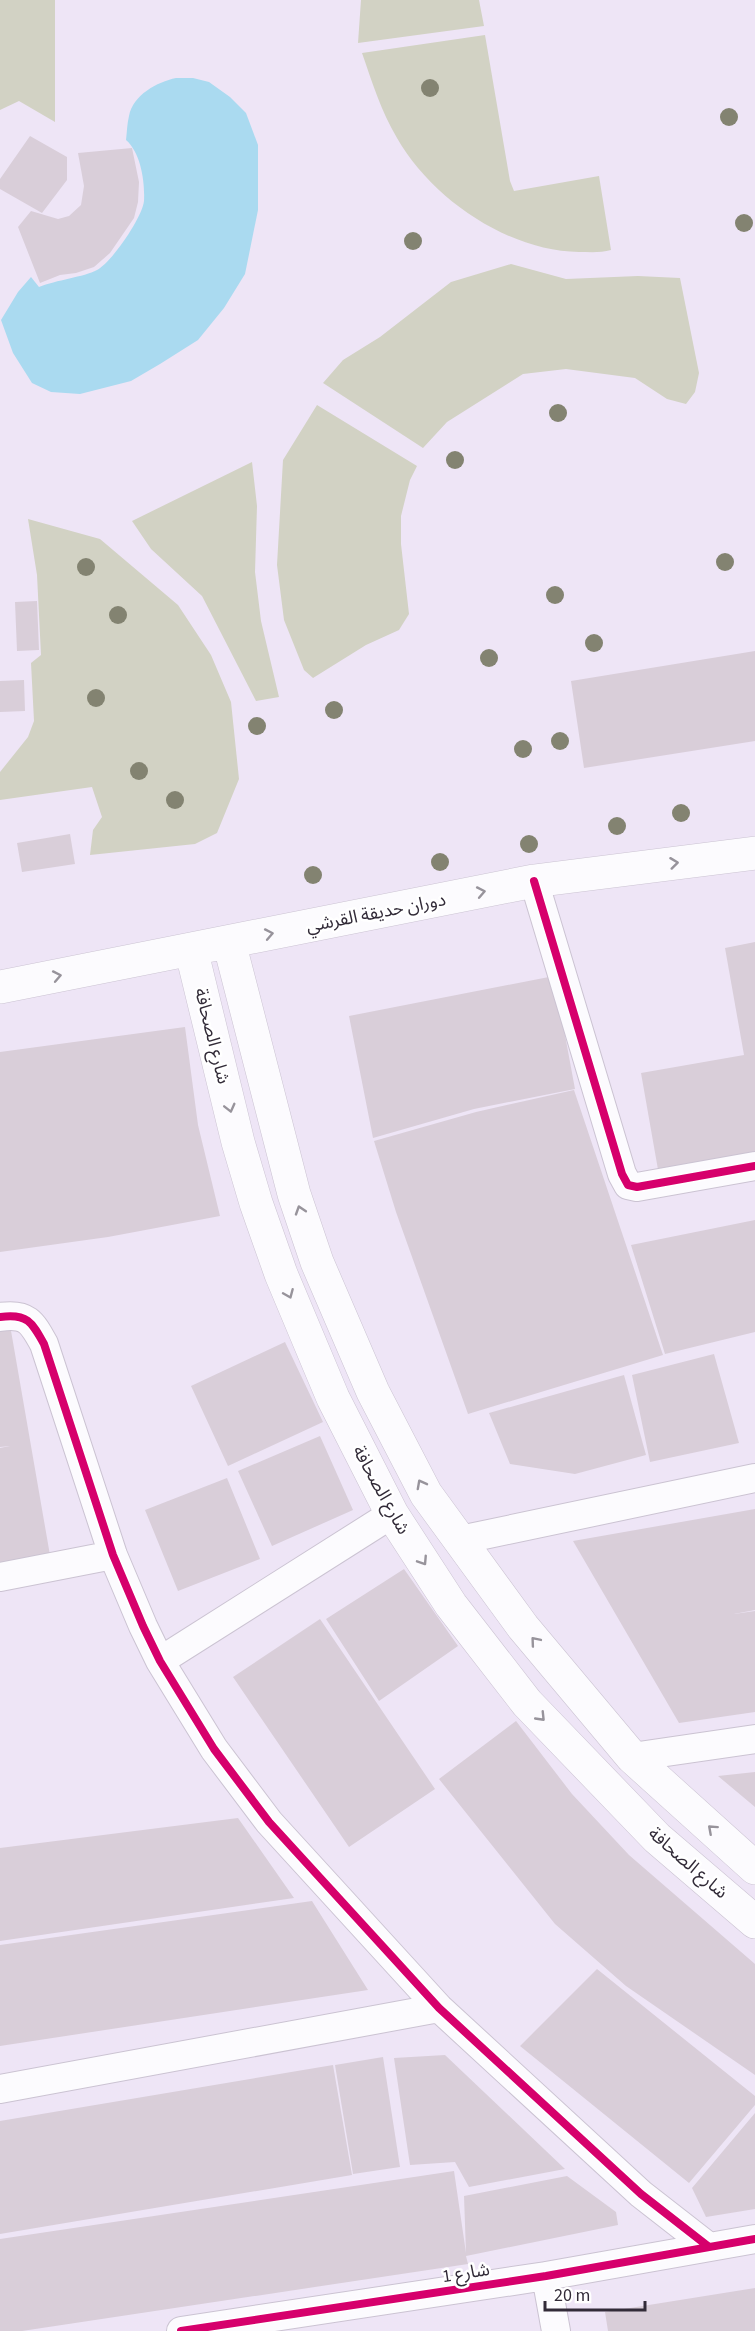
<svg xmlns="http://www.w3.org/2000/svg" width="755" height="2331" font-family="'Source Sans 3','Noto Sans Arabic',sans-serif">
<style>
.green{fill:#d2d2c4}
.water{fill:#aadaf0}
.building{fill:#d9ced9}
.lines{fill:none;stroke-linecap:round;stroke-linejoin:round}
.street-casing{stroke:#cbc3d2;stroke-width:30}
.secondary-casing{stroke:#cbc3d2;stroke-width:34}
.street{stroke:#fcfbfe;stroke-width:28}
.secondary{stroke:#fcfbfe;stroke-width:33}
.cycleway-casing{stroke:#fff;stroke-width:11}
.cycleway{stroke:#d6006c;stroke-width:8}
.tree{fill:#838371}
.oneway{stroke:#97939b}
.labels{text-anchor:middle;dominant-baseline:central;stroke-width:5;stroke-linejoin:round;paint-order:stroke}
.street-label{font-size:18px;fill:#322b38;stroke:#fff}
</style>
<rect width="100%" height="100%" fill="#eee5f6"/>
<path class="green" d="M0 0H55V122L19 101 0 110Z
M361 0H479L484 26 358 43Z
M485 35 510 181 514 191 599 176 611 250C601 253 590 252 579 252 508 251 432 199 397 138 381 111 372 82 362 53Z
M511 264 566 279 638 276 680 278 699 373 695 392 686 404 667 399 635 378 566 369 523 374 447 422 423 448 323 383 343 360 380 337 451 282Z
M317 405 417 466 410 480 401 516V544L409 614 399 630 366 645 313 678 304 670 284 620 277 565 283 460Z
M252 462 257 506 255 572 261 621 279 697 256 701 202 596 151 549 132 521Z
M28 519 100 539 178 605 211 655 231 702 239 779 217 833 195 844 90 855 93 830 102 817 92 787 0 800V772L28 737 34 721 31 663 41 655 37 575Z"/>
<path class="water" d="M176 78H193L209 82 230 97 246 113 258 145V210L245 274 224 308 198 340 160 364 131 381 80 394 51 392 32 383 13 353 1 320 18 292 31 277 39 287C56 280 84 277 97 270 112 262 142 218 144 201 145 182 141 153 126 140 127 132 127 124 129 116 133 95 157 82 176 78Z"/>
<path class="building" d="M30 136 67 157V180L42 213 0 189V179Z
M132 148 139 182 138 202 134 218 110 253 94 267 76 273 60 275 40 283 18 227 31 211 58 219 69 216 81 205 84 186 78 153Z
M37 601 39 650 17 651 15 602Z
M755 651V741L584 768 571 681Z
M24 680 25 711 0 712V681Z
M70 834 75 864 22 872 17 843Z
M755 942V1164L660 1181 641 1073 744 1055 725 948Z
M554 976 575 1089 474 1109 373 1138 349 1016Z
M185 1027 198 1125 220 1216 108 1237 0 1252V1052Z
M574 1090 663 1355 468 1414 396 1212 374 1141 476 1112Z
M755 1220V1332L665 1354 631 1245Z
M10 1325 51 1561 0 1569V1448L10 1446 0 1447V1327Z
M285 1342 323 1422 228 1466 191 1386Z
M714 1354 739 1443 650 1462 632 1375Z
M624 1375 646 1455 575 1474 510 1464 489 1413Z
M320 1436 353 1510 272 1546 238 1471Z
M227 1478 260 1559 178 1591 145 1510Z
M755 1509V1610L734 1614 755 1611V1712L679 1723 573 1541Z
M404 1569 458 1646 379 1701 326 1619Z
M320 1619 435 1789 349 1847 233 1677Z
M516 1721 572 1794 629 1855 755 1964V2075L626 1986 555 1924 439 1779Z
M755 1772V1807L718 1776Z
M238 1818 294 1898 0 1941V1848Z
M312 1901 368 1990 0 2046V1945Z
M597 1969 755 2096V2105L689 2183 520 2046Z
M445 2055 565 2169 469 2187 455 2162 410 2165 394 2058Z
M383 2057 400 2167 353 2174 335 2065Z
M333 2065 352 2175 0 2234V2121Z
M755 2113V2209L706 2217 692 2188Z
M454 2171 466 2253 464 2196 567 2176 616 2212 618 2225 466 2256 468 2264 22 2331H0V2239Z
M755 2288V2331H608L605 2312Z"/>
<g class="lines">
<defs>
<path id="street" d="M534 881 622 1174 628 1185 637 1187 755 1166
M0 1317C27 1313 32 1322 44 1344L113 1555 143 1626 160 1661 214 1749 269 1822 439 2008 641 2194 709 2247
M460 1540 755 1478
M0 1577 113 1555
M160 1661 392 1514
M632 1757 755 1739
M0 2089 439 2008
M546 2276 556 2331
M181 2331 546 2276 755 2239"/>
<path id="secondary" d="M229 942 294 1194 317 1262 373 1392 426 1494 523 1627 632 1757 755 1868
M191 949 238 1142 256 1203 281 1274 333 1398 392 1514 451 1605 527 1703 657 1838 755 1922
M0 987 534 881 755 853"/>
</defs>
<use href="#street" class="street-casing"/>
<use href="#secondary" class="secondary-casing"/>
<use href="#street" class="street"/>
<use href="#secondary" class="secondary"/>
<defs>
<path id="cycleway" d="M534 881 622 1174 628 1185 637 1187 755 1166
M0 1317C27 1313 32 1322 44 1344L113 1555 143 1626 160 1661 214 1749 269 1822 439 2008 641 2194 709 2247
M181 2331 546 2276 755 2239"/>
</defs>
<use href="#cycleway" class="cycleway-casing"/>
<use href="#cycleway" class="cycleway"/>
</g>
<g class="tree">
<circle cx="430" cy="88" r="9"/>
<circle cx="729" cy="117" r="9"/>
<circle cx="744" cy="223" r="9"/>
<circle cx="413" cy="241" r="9"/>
<circle cx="558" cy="413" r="9"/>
<circle cx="455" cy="460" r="9"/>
<circle cx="725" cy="562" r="9"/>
<circle cx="86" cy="567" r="9"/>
<circle cx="555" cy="595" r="9"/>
<circle cx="118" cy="615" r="9"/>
<circle cx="594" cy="643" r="9"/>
<circle cx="489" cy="658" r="9"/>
<circle cx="96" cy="698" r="9"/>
<circle cx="334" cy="710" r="9"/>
<circle cx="257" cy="726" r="9"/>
<circle cx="560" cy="741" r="9"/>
<circle cx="523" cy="749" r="9"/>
<circle cx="139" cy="771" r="9"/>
<circle cx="175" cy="800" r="9"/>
<circle cx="681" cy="813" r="9"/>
<circle cx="617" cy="826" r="9"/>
<circle cx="529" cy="844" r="9"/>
<circle cx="440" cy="862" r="9"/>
<circle cx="313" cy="875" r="9"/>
</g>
<defs><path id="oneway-chevron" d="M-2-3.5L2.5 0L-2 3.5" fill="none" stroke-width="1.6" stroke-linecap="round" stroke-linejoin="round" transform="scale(1.5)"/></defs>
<g class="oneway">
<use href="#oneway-chevron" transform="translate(674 863) rotate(-7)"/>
<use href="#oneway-chevron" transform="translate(481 892) rotate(-11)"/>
<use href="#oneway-chevron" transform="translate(269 934) rotate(-11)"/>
<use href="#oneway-chevron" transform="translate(57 976) rotate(-11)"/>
<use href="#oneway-chevron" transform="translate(230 1108) rotate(76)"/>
<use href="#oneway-chevron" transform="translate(300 1210) rotate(-108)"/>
<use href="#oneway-chevron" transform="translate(289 1294) rotate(67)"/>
<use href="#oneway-chevron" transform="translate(421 1484) rotate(-118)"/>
<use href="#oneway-chevron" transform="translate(423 1561) rotate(57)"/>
<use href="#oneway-chevron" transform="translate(535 1641) rotate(-130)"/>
<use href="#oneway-chevron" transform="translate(541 1717) rotate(46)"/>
<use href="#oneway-chevron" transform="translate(712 1829) rotate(-138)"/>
</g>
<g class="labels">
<g class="street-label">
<text transform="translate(376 913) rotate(-11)">دوران حديقة القرشي</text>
<text transform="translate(212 1036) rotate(76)">شارع الصحافة</text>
<text transform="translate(381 1490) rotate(61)">شارع الصحافة</text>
<text transform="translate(688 1863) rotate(41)">شارع الصحافة</text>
<text transform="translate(466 2273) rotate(-9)">شارع 1</text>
</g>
</g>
<path d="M545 2301v9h100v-9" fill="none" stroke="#322b38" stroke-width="3"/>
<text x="554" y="2301" font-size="18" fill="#322b38" stroke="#ffffff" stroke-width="4.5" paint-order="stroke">20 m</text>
</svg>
